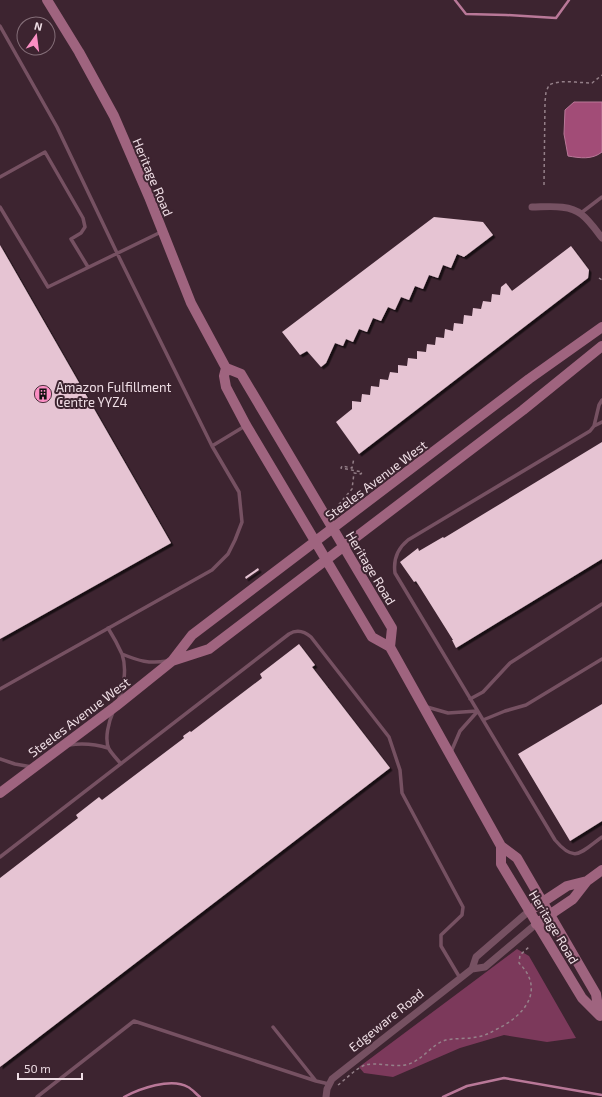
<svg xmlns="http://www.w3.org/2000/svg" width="602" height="1097" font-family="'Exo 2',sans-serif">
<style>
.green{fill:#7c395b}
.water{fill:#a24c77;stroke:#b97898}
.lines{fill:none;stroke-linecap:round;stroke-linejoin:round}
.stream{stroke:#b97898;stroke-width:2.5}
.building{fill:#e6c4d3;filter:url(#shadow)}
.path{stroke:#958089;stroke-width:1.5;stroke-dasharray:3 3;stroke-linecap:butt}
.lane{stroke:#765162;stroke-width:3.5}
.street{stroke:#765162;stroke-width:7}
.secondary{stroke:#9f647f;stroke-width:10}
.labels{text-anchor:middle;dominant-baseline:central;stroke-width:4;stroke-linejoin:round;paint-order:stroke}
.street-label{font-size:13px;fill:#efdee5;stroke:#3d2430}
.poi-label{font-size:13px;fill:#efdee5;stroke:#3d2430;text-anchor:start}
</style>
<defs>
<filter id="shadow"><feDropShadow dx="2.5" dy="2.5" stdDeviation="0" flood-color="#0009"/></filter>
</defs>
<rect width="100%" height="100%" fill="#3d2430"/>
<path class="green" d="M517 949 529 956 576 1038 547 1042 504 1035 460 1048 393 1077 364 1073 359 1067Z"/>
<path class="water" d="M574 102H602V152C592 160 580 158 568 156L564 134 565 110Z"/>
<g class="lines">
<path class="stream" d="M455 0 466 14 506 15 556 18 569 0
M124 1097C139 1089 171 1077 188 1087 192 1089 196 1094 200 1097
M443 1097 467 1086 504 1078 602 1095"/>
</g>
<path class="building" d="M434 217 483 222 493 235 464 257 457 254 451 268 443 265 438 278 429 275 423 289 415 286 409 300 401 297 395 310 388 307 381 321 373 318 367 332 359 329 353 342 346 339 343 346 335 343 326 363 321 367 307 351 300 355 282 332Z
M0 245 171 543 0 639Z
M571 246 589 270 588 278 359 454 336 422 352 409V401L361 402 362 394 370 395 371 386 379 387 380 379 388 380 390 372 398 373V365L407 366 408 358 417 359V351L426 352 427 344 435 345 436 337 444 338 445 329 453 331 454 323 463 324 464 315 472 316 473 308 481 309 483 301 491 302 492 294 500 295 501 287 506 283 512 291Z
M602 442V559L456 648 452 640H453L416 581 414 582 400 562 418 548 419 551 443 537 444 538Z
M258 568 259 570 246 579 245 577Z
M299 644 315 665 312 667 390 768 0 1067V878L78 818 76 815 99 797 102 800 184 738 183 736 190 731 191 732 262 678 260 674Z
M602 704V821L570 841 518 754Z"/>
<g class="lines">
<path class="path" d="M544 185 545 102 546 92 549 85C561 79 578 83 592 83L602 75
M599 278 602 280
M335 509 352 489 354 473 361 474 362 472 341 468 342 466 352 468 354 458
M338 1085C346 1079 355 1069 365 1065 376 1062 392 1067 405 1065 422 1062 431 1044 446 1040 456 1038 467 1039 477 1037 484 1036 490 1033 497 1029 524 1016 546 990 519 963L520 955 529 947"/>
<path class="lane" d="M0 26 57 127 117 253 212 446 239 492 242 522 235 540 228 554 212 570 0 689
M0 177 45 152 83 218 85 227 81 233 71 239 88 267
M0 207 48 287 161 232
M581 213 602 197
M602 400 599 405 594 426 590 431 408 540C397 549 393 559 395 573L555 840C575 864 581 852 602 837
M594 426 602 422
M212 446 245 426
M108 628C113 636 118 645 122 654 127 668 124 687 118 701
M122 654C139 661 149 664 167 661
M470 699 483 692 510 663 602 604
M427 707 448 713 477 711
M113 712C109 721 104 739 109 749 112 754 117 759 121 764
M483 720 505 711 526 705 602 659
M69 745C83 743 95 744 108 748
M451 752 460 731 477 712
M0 759 15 764 32 767
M0 857 289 634C297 629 304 631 311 637L389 737 400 770 402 793 463 907 462 915 441 935V946L460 978
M273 1027 316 1081 329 1084
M37 1097 134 1021 316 1081"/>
<path class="street" d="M532 207C547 207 569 204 581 214 589 220 596 230 602 238
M472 969 476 957 529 911
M326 1097 327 1089 332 1079 472 969 485 967 536 924"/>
<path class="secondary" d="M47 0 79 52 114 116 149 197 191 303 226 368 224 376 226 387 246 425 372 637 390 647
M226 368 241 374 392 628 390 647 501 846 517 858 596 994 599 1014
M172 661 209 649 523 410 602 346
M0 793 116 706 172 661 192 635 529 379 602 327
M501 846V864L582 998 600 1016
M529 911 567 886 587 881
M536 924 573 899 587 881 602 870"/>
</g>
<defs>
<symbol id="building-disc" viewBox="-11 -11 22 22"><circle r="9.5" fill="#fb8fc4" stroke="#3d2430"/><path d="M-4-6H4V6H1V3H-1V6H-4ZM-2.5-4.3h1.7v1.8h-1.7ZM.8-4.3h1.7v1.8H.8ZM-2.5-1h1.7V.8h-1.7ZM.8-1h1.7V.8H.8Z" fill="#111"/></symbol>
</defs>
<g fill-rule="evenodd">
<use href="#building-disc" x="33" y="384" width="20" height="20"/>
</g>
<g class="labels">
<g class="street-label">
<text transform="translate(153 177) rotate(67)">Heritage Road</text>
<text transform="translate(376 480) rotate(-37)">Steeles Avenue West</text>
<text transform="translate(371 568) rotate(59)">Heritage Road</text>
<text transform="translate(79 717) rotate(-37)">Steeles Avenue West</text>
<text transform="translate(554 927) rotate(59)">Heritage Road</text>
<text transform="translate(386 1020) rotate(-39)">Edgeware Road</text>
</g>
<g class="poi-label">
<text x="56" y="387">Amazon Fulfillment<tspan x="56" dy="15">Centre YYZ4</tspan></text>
</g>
</g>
<g transform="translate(36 36) rotate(14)"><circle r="19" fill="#3d2430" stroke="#846e78"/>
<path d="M0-3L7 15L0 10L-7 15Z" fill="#fb8fc4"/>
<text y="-6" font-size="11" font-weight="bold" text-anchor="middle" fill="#efdee5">N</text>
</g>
<path d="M18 1073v6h64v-6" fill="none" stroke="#efdee5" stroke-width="2"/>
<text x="24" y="1073" font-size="12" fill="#efdee5" stroke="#3d2430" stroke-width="3" paint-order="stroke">50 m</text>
</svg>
